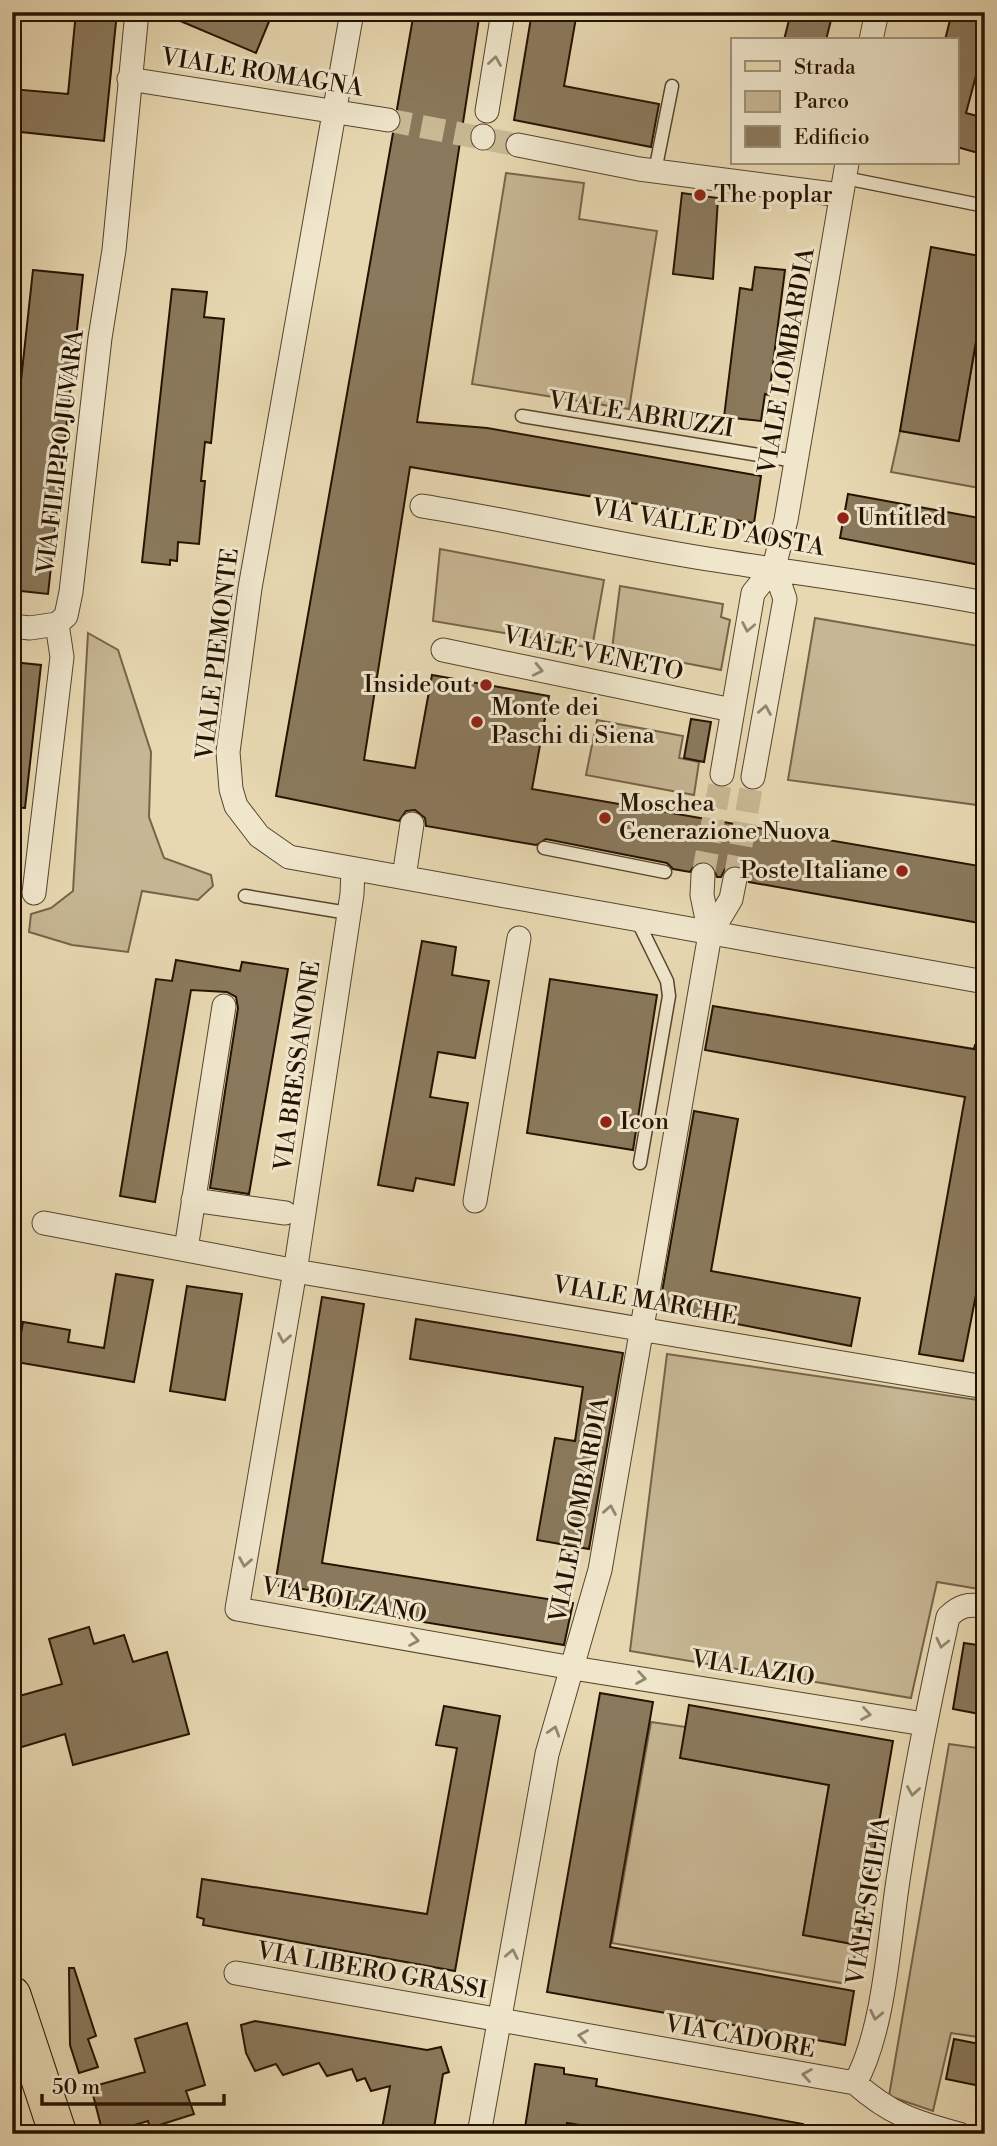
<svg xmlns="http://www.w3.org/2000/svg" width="997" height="2146" font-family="'Libre Bodoni',serif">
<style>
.green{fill:#c6b693;stroke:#76644a;stroke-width:2}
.building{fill:#8a795c;stroke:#251200;stroke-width:2}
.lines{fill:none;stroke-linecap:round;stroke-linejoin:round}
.street-tunnel{stroke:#caba96;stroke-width:23;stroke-dasharray:23 11;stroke-linecap:butt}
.lane-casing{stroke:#56442c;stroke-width:15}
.street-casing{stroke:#56442c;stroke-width:25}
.primary-casing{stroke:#251200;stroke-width:39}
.lane{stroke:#efe6cc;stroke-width:12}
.street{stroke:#efe6cc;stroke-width:23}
.primary{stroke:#e7d8b1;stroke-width:37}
.oneway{stroke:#948770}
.poi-dot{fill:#8f2418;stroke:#efe6cc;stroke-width:2.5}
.labels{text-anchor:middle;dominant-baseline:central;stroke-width:6;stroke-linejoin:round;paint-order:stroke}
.street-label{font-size:24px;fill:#251200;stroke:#efe6cc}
.poi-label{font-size:24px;fill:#251200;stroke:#efe6cc;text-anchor:start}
</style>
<rect width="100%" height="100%" fill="#e7d8b1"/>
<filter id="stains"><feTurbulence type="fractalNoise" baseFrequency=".00286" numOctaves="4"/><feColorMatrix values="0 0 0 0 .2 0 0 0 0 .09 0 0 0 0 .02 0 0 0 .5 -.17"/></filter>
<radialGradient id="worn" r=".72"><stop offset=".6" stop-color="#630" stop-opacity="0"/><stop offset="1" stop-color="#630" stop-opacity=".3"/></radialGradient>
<path class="green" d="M506 173 584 183 579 219 657 231 629 409 472 384Z
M985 294V489L891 472 900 431 958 441Z
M440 549 604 580 592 648 433 621Z
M620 586 723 604 721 617 730 620 721 670 612 649Z
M815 618 985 647V806L788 780Z
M88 633 118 650 151 752 149 817 164 858 211 875 213 886 198 900 142 891 128 952 72 945 29 932 31 914 51 908 73 891Z
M597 720 683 736 679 758 699 762 694 795 586 775Z
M667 1354 985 1401V1590L937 1582 911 1698 630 1651Z
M651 1722 686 1727 681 1758 829 1785 803 1935 858 1945 847 1984 612 1943Z
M949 1744 985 1749V2038L951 2033 933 2111 889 2096Z"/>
<path class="building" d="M76 12H117L104 141 12 131V89L68 94Z
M159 12H273L256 53Z
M414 12H480L417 422 487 428 761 476 754 523 410 467 364 760 415 768 432 675 549 696 532 789 985 867V924L749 882 745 869 737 865 725 869 721 877H717L711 864 704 861 696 863 690 872 673 869 667 863 546 839 536 845 426 826 425 818 415 810 406 811 399 821 276 796 393 133 402 123 397 109Z
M532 12H577L564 86 659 104 651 147 514 120Z
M791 12H833L826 40H784Z
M952 12H985V58L981 57 966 113 985 118V155L957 147V40H945Z
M682 193 718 198 713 279 673 274Z
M931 247 985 257V289L959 441 900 431Z
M755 267 785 270 769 395 765 394 761 421 724 417 740 288 752 290Z
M33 270 83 275 48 594 12 590V463Z
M172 289 207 292 204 317 224 319 211 443 205 442 201 481H205L199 544 178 542 177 561 170 560V565L142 562Z
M848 494 985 519V566L840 538Z
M12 662 41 665 25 808 12 807Z
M691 719 711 722 704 762 684 758Z
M422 941 456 947 452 975 489 981 475 1058 438 1052 430 1097 468 1103 454 1185 416 1178 413 1191 378 1185Z
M176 960 240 971 242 962 288 969 249 1194 210 1188 238 1008 236 997 227 992 191 990 155 1202 120 1196 156 979 172 981Z
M550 979 657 995 633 1150 527 1133Z
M713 1006 974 1049 975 1045 985 1046V1249L963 1361 919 1354 965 1097 705 1050Z
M694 1111 738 1119 711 1271 860 1298 851 1346 659 1309Z
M116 1274 153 1280 134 1382 16 1362 23 1322 70 1330 68 1342 104 1348Z
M187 1286 242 1294 225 1400 170 1391Z
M322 1297 364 1304 322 1563 573 1603 564 1645 320 1605 322 1592 275 1585Z
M416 1319 623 1353 589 1549 537 1540 555 1438 575 1441 583 1387 410 1359Z
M89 1627 94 1644 124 1635 133 1662 167 1652 189 1734 73 1765 65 1734 12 1750V1698L62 1684 49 1639Z
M964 1643 985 1646V1715L953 1709Z
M600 1693 653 1702 610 1947 854 1991 845 2045 547 1992Z
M689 1705 893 1741 858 1945 803 1935 829 1785 680 1758Z
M444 1706 500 1716 455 1971 203 1925 204 1919 197 1917 202 1879 427 1914 457 1748 436 1745Z
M69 1968H74L96 2036 88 2039 98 2067 79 2073 70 2045Z
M255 2021 427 2050 441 2047 449 2072 443 2074 433 2134H381L390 2086 371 2091 365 2078 357 2081 352 2069 327 2076 319 2063 283 2075 276 2064 255 2071 246 2053 241 2025Z
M187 2023 205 2085 186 2091 194 2114 150 2128 148 2121 103 2134 91 2087 145 2072 135 2039Z
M954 2039 985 2045V2087L946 2079Z
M535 2064 564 2068V2074L597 2079 596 2086 803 2124 802 2134H633L567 2123 566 2134H524Z"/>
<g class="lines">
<path class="street-tunnel" d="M388 120 518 145
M703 875 722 774
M735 879 753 777"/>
<defs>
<path id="lane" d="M655 171 672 86
M845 178 985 206
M522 416 795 461
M544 848 665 872
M245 896 348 913
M638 922 667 981 669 996 640 1163"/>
<path id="street" d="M352 12 250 588 228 752 231 789 236 806 259 836 289 857 985 982
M871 40 877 12
M129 79 388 120
M487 111 503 12
M483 138V136
M518 145 639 169 841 195
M422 506C522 522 621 546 721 561 809 575 897 586 985 603
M57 624 66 616 71 592 100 338 114 250 137 12
M12 626 30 628 57 624
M443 650 732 710
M722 774 753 593 774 567 786 520 847 163
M753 777 785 599 774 567
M353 869 352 894 297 1259 237 1609 573 1668 924 1724
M703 875 702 895 710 934
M404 877 412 824
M34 893 62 657 57 624
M193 1200 285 1213
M475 1201 519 938
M44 1223 307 1273 985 1387
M186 1249 224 1006
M236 1973 855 2083C890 2114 914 2122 959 2134
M855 2083C885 2030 889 1935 899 1874 912 1788 929 1703 948 1617 960 1605 968 1604 985 1606
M479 2134 547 1754 600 1570 710 934 731 899 735 879"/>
<path id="primary" d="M12 1995 58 2134"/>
</defs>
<use href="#lane" class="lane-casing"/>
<use href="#street" class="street-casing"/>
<use href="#primary" class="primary-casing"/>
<use href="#lane" class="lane"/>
<use href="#street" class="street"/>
<use href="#primary" class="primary"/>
</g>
<defs><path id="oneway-chevron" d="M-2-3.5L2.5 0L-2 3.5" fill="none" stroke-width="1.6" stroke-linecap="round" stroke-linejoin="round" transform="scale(1.75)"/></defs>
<g class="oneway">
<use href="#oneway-chevron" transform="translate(495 61) rotate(-81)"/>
<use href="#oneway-chevron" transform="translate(748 627) rotate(101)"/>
<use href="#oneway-chevron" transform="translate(538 670) rotate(13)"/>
<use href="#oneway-chevron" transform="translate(765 710) rotate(-80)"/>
<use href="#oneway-chevron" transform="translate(284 1338) rotate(100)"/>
<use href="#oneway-chevron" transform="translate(610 1510) rotate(-80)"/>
<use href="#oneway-chevron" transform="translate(245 1562) rotate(100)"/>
<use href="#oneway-chevron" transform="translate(414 1640) rotate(10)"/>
<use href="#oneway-chevron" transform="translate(942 1643) rotate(103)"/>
<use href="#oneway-chevron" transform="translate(641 1678) rotate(9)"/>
<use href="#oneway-chevron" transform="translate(866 1714) rotate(10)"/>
<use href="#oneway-chevron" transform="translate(554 1731) rotate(-73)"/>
<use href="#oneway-chevron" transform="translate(913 1791) rotate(99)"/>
<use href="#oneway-chevron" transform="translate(512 1954) rotate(-79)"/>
<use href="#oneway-chevron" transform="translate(876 2015) rotate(102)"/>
<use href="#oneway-chevron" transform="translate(583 2036) rotate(-170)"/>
<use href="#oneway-chevron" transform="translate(807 2075) rotate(-171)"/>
</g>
<g class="poi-dot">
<circle cx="700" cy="195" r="7"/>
<circle cx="843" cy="518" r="7"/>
<circle cx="486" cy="685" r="7"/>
<circle cx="477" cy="722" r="7"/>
<circle cx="605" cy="818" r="7"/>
<circle cx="902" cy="871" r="7"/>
<circle cx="606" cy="1122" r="7"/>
</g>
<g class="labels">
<g class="street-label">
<text transform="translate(262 73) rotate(9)">VIALE ROMAGNA</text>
<text transform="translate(787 361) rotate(-80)">VIALE LOMBARDIA</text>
<text transform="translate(641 415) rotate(9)">VIALE ABRUZZI</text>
<text transform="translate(61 452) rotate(-83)">VIA FILIPPO JUVARA</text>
<text transform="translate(708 528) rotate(10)">VIA VALLE D'AOSTA</text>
<text transform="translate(218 654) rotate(-83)">VIALE PIEMONTE</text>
<text transform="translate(593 654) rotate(12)">VIALE VENETO</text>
<text transform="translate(298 1066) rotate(-82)">VIA BRESSANONE</text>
<text transform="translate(645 1301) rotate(10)">VIALE MARCHE</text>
<text transform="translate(580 1510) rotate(-79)">VIALE LOMBARDIA</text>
<text transform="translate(344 1601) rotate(10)">VIA BOLZANO</text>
<text transform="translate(753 1669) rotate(9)">VIA LAZIO</text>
<text transform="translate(869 1901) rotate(-81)">VIALE SICILIA</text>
<text transform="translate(372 1971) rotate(10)">VIA LIBERO GRASSI</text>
<text transform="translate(740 2037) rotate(10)">VIA CADORE</text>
</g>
<g class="poi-label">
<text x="714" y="195">The poplar</text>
<text x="857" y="518">Untitled</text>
<text x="472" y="685" text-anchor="end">Inside out</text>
<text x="491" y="708">Monte dei<tspan x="491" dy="28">Paschi di Siena</tspan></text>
<text x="619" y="804">Moschea<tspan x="619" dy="28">Generazione Nuova</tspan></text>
<text x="888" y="871" text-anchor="end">Poste Italiane</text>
<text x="620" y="1122">Icon</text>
</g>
</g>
<rect width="997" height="2146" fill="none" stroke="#e7d8b1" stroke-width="42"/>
<rect x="14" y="14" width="969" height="2118" fill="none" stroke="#251200" stroke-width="3.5"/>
<rect x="21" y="21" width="955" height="2104" fill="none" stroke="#251200" stroke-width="2"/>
<rect x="731" y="38" width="228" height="126" fill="#efe6cc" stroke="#9e917a" stroke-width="2"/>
<rect x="745" y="61" width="35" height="10" fill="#e7d8b1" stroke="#9e917a" stroke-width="2"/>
<text x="794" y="74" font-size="21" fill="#251200">Strada</text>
<rect x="745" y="91" width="35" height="21" fill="#c6b693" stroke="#9e917a" stroke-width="2"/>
<text x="794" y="108" font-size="21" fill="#251200">Parco</text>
<rect x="745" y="126" width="35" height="21" fill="#8a795c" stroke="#9e917a" stroke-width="2"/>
<text x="794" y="144" font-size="21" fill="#251200">Edificio</text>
<path d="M42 2094v10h182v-10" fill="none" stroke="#251200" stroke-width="3.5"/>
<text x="52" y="2094" font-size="21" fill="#251200" stroke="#efe6cc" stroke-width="5" paint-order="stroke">50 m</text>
<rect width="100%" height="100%" filter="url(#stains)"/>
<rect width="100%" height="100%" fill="url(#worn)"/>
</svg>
